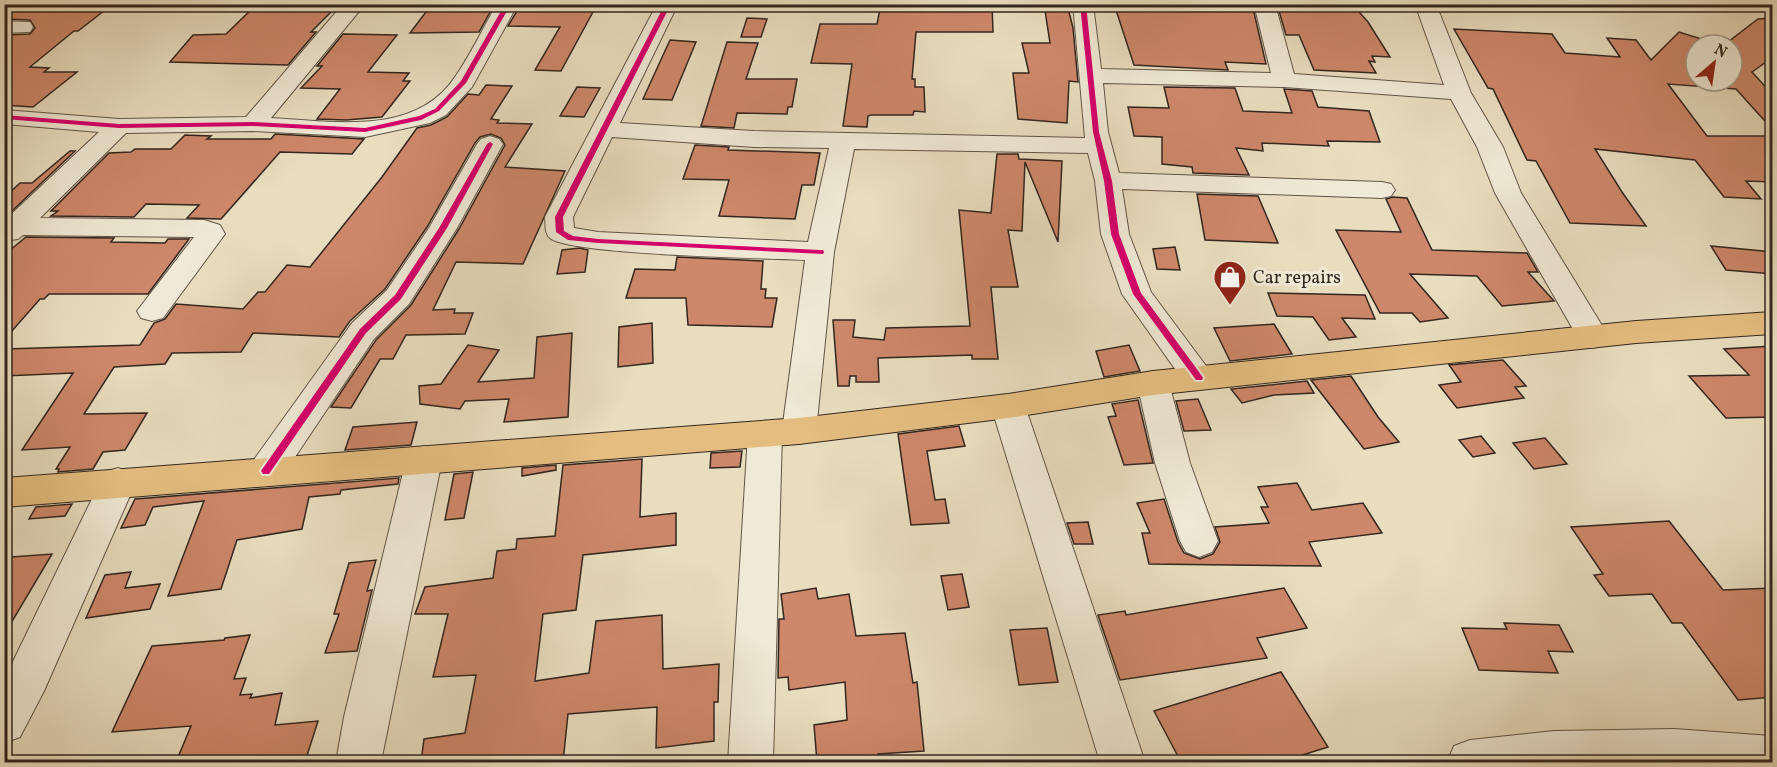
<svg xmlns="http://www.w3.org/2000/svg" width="1777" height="767" viewBox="0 0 1777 767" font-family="Vollkorn,serif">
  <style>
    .building { fill: #cd876a; stroke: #32261e; stroke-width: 1.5 }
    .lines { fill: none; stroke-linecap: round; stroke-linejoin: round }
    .minor-casing { stroke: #605446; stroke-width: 2 }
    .major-casing { stroke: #32261e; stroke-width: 2 }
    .minor { fill: #f0e9d5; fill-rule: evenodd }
    .major { fill: #e4be80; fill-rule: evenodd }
    .cycleway-casing { stroke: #f0e9d5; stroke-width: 4 }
    .cycleway { fill: #d6006c; fill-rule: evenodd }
    .labels { text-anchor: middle; stroke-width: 6; stroke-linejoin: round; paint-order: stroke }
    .poi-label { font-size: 18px; fill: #32261e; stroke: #f0e9d5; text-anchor: start }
  </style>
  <rect width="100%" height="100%" fill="#e8ddbf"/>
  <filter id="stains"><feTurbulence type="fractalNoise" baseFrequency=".00333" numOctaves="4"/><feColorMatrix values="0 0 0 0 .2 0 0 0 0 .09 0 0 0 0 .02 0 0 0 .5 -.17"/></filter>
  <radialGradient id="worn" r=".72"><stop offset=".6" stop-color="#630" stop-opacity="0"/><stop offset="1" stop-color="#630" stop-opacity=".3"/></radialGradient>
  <!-- building -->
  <g class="building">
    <polygon points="13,4 109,7 78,31 74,31 30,67 49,68 44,72 77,72 33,107 4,105 4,35 30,34 35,28 30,20 4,19 4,10"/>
    <polygon points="260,4 339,4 311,32 316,32 288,65 170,62 193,35 226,34 255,6"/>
    <polygon points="432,4 480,4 494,5 479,32 410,33"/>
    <polygon points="881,4 992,4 993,32 916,32 912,79 915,79 915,87 924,87 925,112 914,111 913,115 871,115 868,116 867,127 843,126 852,64 811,63 820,24 877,24"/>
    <polygon points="1044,4 1067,4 1073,28 1078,82 1069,81 1067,123 1018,119 1013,73 1029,73 1022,43 1050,43"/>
    <polygon points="1149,4 1252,4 1266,64 1225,62 1228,70 1134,65 1116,10 1132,10 1131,6"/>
    <polygon points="1277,4 1352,4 1368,22 1390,57 1372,56 1375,62 1369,61 1376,73 1314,70 1299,35 1286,35"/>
    <polygon points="570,5 569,6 593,6 592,10 594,10 561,71 535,70 560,27 508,26 520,6"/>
    <polygon points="747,18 767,19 761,37 741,37"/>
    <polygon points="1773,18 1773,57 1752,72 1773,95 1773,130 1736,89 1668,84 1707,136 1773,136 1773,182 1746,181 1761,199 1724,197 1695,160 1595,149 1622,192 1646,226 1570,223 1536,161 1527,160 1493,89 1488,88 1454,29 1552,34 1565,53 1620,57 1607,38 1636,40 1651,60 1679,32 1721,45 1696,45 1696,81 1732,81 1732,45 1724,45 1758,19"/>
    <polygon points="343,34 397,35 368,72 409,73 403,81 410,81 382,117 346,120 317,119 340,89 301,88 322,66 317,66"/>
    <polygon points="670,40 696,42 672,100 643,99"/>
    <polygon points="727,42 758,43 746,79 797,79 792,107 788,107 787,114 737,113 734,128 701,126"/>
    <polygon points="486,85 512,86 491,119 499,120 497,123 532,124 505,167 565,171 523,264 456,262 433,310 455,309 454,313 473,313 465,334 406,335 393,359 380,359 351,408 331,407 376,340 411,305 459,229 505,145 501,138 491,134 480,137 475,143 427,227 385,289 350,321 339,337 253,333 241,352 172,353 165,364 114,367 84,414 147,413 125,450 103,452 93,469 58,472 59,469 56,469 70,447 22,450 73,373 4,376 4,349 140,345 154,323 165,319 176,304 243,309 258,292 265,292 287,265 310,267 382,177 417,128 431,125 447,117 468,94 479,95"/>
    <polygon points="577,87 600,88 584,117 560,116"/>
    <polygon points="1164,87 1235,88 1243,111 1292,113 1284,89 1312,91 1318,107 1369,111 1380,142 1327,141 1329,146 1262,143 1263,151 1236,148 1249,175 1193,173 1192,167 1162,164 1162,137 1134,136 1128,107 1169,108"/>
    <polygon points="275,134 364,139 352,154 280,152 221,219 187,218 199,205 146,204 134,217 51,216 58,211 51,211 109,153 131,152 135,149 171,149 185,135 211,136 207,139 271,139"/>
    <polygon points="695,145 729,147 728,150 820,153 814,185 802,185 795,219 719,216 729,180 683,179"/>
    <polygon points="70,151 75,151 12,211 4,211 4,198 20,183 32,183"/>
    <polygon points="997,154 1018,154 1019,159 1062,161 1058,242 1025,162 1022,231 1008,230 1018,287 991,287 998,359 972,359 972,355 878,358 879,382 856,382 856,376 850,376 849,386 838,386 833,320 855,320 853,337 884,340 886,328 970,326 959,210 991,213"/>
    <polygon points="1197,194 1258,196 1278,243 1205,240"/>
    <polygon points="1393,197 1407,198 1432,250 1527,253 1538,272 1528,272 1554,301 1502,306 1477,276 1410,274 1448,318 1420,322 1412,313 1380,313 1336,230 1401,232 1386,199"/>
    <polygon points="26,237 114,238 111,242 165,243 168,239 189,239 148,294 49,294 44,299 40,299 4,340 4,255"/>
    <polygon points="1711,246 1773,252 1773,274 1726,270"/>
    <polygon points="1175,247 1180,270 1157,269 1153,249"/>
    <polygon points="580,248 588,250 585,272 557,274 562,250"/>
    <polygon points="677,257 763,261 761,289 766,289 765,298 777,298 772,327 688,325 686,298 626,298 635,269 675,270"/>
    <polygon points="1268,293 1365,295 1375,319 1342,318 1356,337 1329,340 1313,317 1277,316"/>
    <polygon points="652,323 653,363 618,367 619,327"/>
    <polygon points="1274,324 1292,354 1230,361 1214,328"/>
    <polygon points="572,333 568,417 504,422 509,399 465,401 460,409 420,404 419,386 441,384 468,345 499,350 478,382 534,378 537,337"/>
    <polygon points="1129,345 1140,371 1104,377 1096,351"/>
    <polygon points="1773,346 1773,417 1726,418 1689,376 1749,375 1724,349"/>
    <polygon points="1503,360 1526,386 1515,387 1524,398 1457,408 1439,385 1461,382 1449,365"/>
    <polygon points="1351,376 1378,417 1399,442 1364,449 1311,380"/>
    <polygon points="1307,381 1314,393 1274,395 1242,403 1231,389"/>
    <polygon points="1198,399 1211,430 1184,431 1176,401"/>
    <polygon points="1138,400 1153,463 1124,465 1108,417 1116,416 1112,404"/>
    <polygon points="417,422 411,445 345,450 353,427"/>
    <polygon points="959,426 965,446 927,451 935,500 945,499 949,523 911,525 898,434"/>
    <polygon points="1481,436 1495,453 1473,457 1459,440"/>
    <polygon points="1545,438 1567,464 1534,469 1513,443"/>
    <polygon points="742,451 740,467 710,468 711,453"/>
    <polygon points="642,459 640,517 676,513 676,545 583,555 576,610 543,614 535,681 589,673 596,621 662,615 663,669 719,664 718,702 714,702 714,741 656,748 657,707 568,714 563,762 421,762 424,739 465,733 476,675 433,677 448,614 415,614 425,587 493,578 497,551 516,549 517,539 555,536 563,465"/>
    <polygon points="556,465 556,470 522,476 522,468"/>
    <polygon points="473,472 464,518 445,520 454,474"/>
    <polygon points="399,478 398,484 341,490 340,494 309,497 302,529 237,540 221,589 168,596 204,501 153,507 145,525 121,528 135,499"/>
    <polygon points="1297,483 1312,510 1363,503 1382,533 1309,542 1321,566 1149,564 1142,533 1150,533 1137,503 1164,499 1178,542 1184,553 1200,559 1213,554 1220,542 1215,527 1269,523 1261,507 1268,507 1258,487"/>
    <polygon points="72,504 65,516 29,519 36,507"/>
    <polygon points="1669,521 1723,590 1773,588 1773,697 1738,700 1682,623 1672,623 1652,594 1609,596 1594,575 1603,574 1571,527"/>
    <polygon points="1088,522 1093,544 1074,544 1067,523"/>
    <polygon points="52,554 4,635 4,568 11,557"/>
    <polygon points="376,560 367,591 372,590 357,651 325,653 339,614 334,614 349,563"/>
    <polygon points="131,572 125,588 160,584 150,609 86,618 105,575"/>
    <polygon points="962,574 969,607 948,610 941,576"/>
    <polygon points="816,588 818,599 849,594 856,636 905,633 913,683 917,682 924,751 878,754 878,758 847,762 817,762 814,725 847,720 845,682 789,690 788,677 778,678 779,619 784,619 781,594"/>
    <polygon points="1284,588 1307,628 1257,638 1267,658 1120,680 1098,615 1125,611 1126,615"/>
    <polygon points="1504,623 1559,625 1573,652 1548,651 1558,673 1479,670 1462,628 1507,629"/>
    <polygon points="1047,628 1058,682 1019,685 1010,630"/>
    <polygon points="250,635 234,679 246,678 240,695 252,694 250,698 282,693 275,725 318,721 305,762 176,762 191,726 112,732 152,646 224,640 225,638"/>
    <polygon points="1281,672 1328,747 1280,762 1181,762 1154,711"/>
  </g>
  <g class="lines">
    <!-- minor casing -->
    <g class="minor-casing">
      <g id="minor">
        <path d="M343 4H365L271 118C333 121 415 137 455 77 471 54 483 28 497 4H518L472 87 446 115 430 123 365 137 253 131 126 133 40 218 204 220 220 225 225 234 163 318 152 321 141 318 137 311 194 237 23 235 18 239 4 241V221L99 132 4 124V110L119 119 246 117Z"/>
        <path d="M657 4H678L620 123 754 131 1085 138 1073 4H1093L1101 69 1271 73 1254 4H1275L1294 74 1444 85 1415 4H1436L1471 93 1503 147 1521 193 1609 337 1604 345 1593 348 1582 345 1495 193 1477 147 1451 99 1284 87 1103 83 1108 132 1119 173 1382 182 1391 184 1395 190 1391 196 1382 198 1122 189 1129 234 1151 292 1215 378 1211 386 1199 390 1187 386 1122 294 1101 234 1095 181 1088 153 854 149 834 252 816 431 811 440 799 444 787 440 782 431 805 260C766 258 570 255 550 238 544 233 546 224 545 217ZM612 137 754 147 829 148 808 242 598 232 574 228 573 217Z"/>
        <polygon points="4,21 30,22 33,27 30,32 4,33"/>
        <polygon points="490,136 499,139 503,144 457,228 409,304 374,339 279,481 266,485 253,481 248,471 253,461 352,323 387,290 429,228 477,144 481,139"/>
        <polygon points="1153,371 1165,375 1169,383 1190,463 1218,541 1212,552 1199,557 1186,552 1180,541 1155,463 1137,383 1141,375"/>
        <polygon points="1008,394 1020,397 1025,406 1145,762 1100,762 991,406 996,397"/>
        <polygon points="765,421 777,425 782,434 773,762 728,762 748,434 753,425"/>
        <polygon points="424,446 437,450 442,460 381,762 336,762 344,717 406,460 411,450"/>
        <polygon points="118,468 131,472 136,482 44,691 20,737 4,743 4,680 105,472"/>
        <polygon points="1674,729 1772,736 1772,762 1447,762 1454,746 1470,740 1554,731"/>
      </g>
    </g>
    <!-- major casing -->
    <g class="major-casing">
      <polygon id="major" points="1772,312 1772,334 1636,343 1153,395 1008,418 799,444 4,507 4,478 799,418 1008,394 1153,371 1636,321"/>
    </g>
    <!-- minor -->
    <use href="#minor" class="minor"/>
    <!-- major -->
    <use href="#major" class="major"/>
    <!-- cycleway casing -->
    <g class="cycleway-casing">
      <g id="cycleway">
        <polygon points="505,4 511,4 466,83 439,111 421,120 365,132 253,126 119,128 4,119 4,115 119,124 253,122 365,128 419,116 435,109 461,81"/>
        <polygon points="665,4 671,4 563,217 564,231 573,236 598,239 820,250 823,250 824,252 823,254 598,243 568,240 556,232 555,217"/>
        <polygon points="1080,4 1086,4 1099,132 1112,181 1119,234 1141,293 1202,376 1203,378 1202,380 1196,380 1133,294 1111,234 1104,181 1093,132"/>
        <polygon points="490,142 493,144 447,228 401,299 366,333 269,474 263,474 261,471 263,468 360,329 395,295 439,228 487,144"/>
      </g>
    </g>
    <!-- cycleway -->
    <use href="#cycleway" class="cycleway"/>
  </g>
  <!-- icons -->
  <defs>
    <g id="shop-pin" transform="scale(1.725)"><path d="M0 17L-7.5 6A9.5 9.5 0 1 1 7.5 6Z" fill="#8f2418" stroke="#f0e9d5"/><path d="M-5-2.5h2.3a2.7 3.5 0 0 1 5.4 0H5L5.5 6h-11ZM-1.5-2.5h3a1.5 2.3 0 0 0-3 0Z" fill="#fff"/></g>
  </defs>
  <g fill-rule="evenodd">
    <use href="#shop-pin" x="1230" y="277"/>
  </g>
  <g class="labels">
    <!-- poi labels -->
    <g class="poi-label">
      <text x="1253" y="283">Car repairs</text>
    </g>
  </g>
  <!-- margin -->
  <rect width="1777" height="767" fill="none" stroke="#e8ddbf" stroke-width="24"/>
  <rect x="6" y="6" width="1765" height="755" fill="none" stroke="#32261e" stroke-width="3"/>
  <rect x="12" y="12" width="1753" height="743" fill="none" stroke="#32261e" stroke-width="1.5"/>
  <!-- north arrow -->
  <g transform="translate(1714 63) rotate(29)"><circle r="28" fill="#f0e9d5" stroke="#a49b8c" stroke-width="1.5"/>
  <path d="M0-4.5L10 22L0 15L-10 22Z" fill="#8f2418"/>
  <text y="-9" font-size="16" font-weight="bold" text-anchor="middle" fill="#32261e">N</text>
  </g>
  <rect width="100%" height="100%" filter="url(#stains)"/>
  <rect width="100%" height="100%" fill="url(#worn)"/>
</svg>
